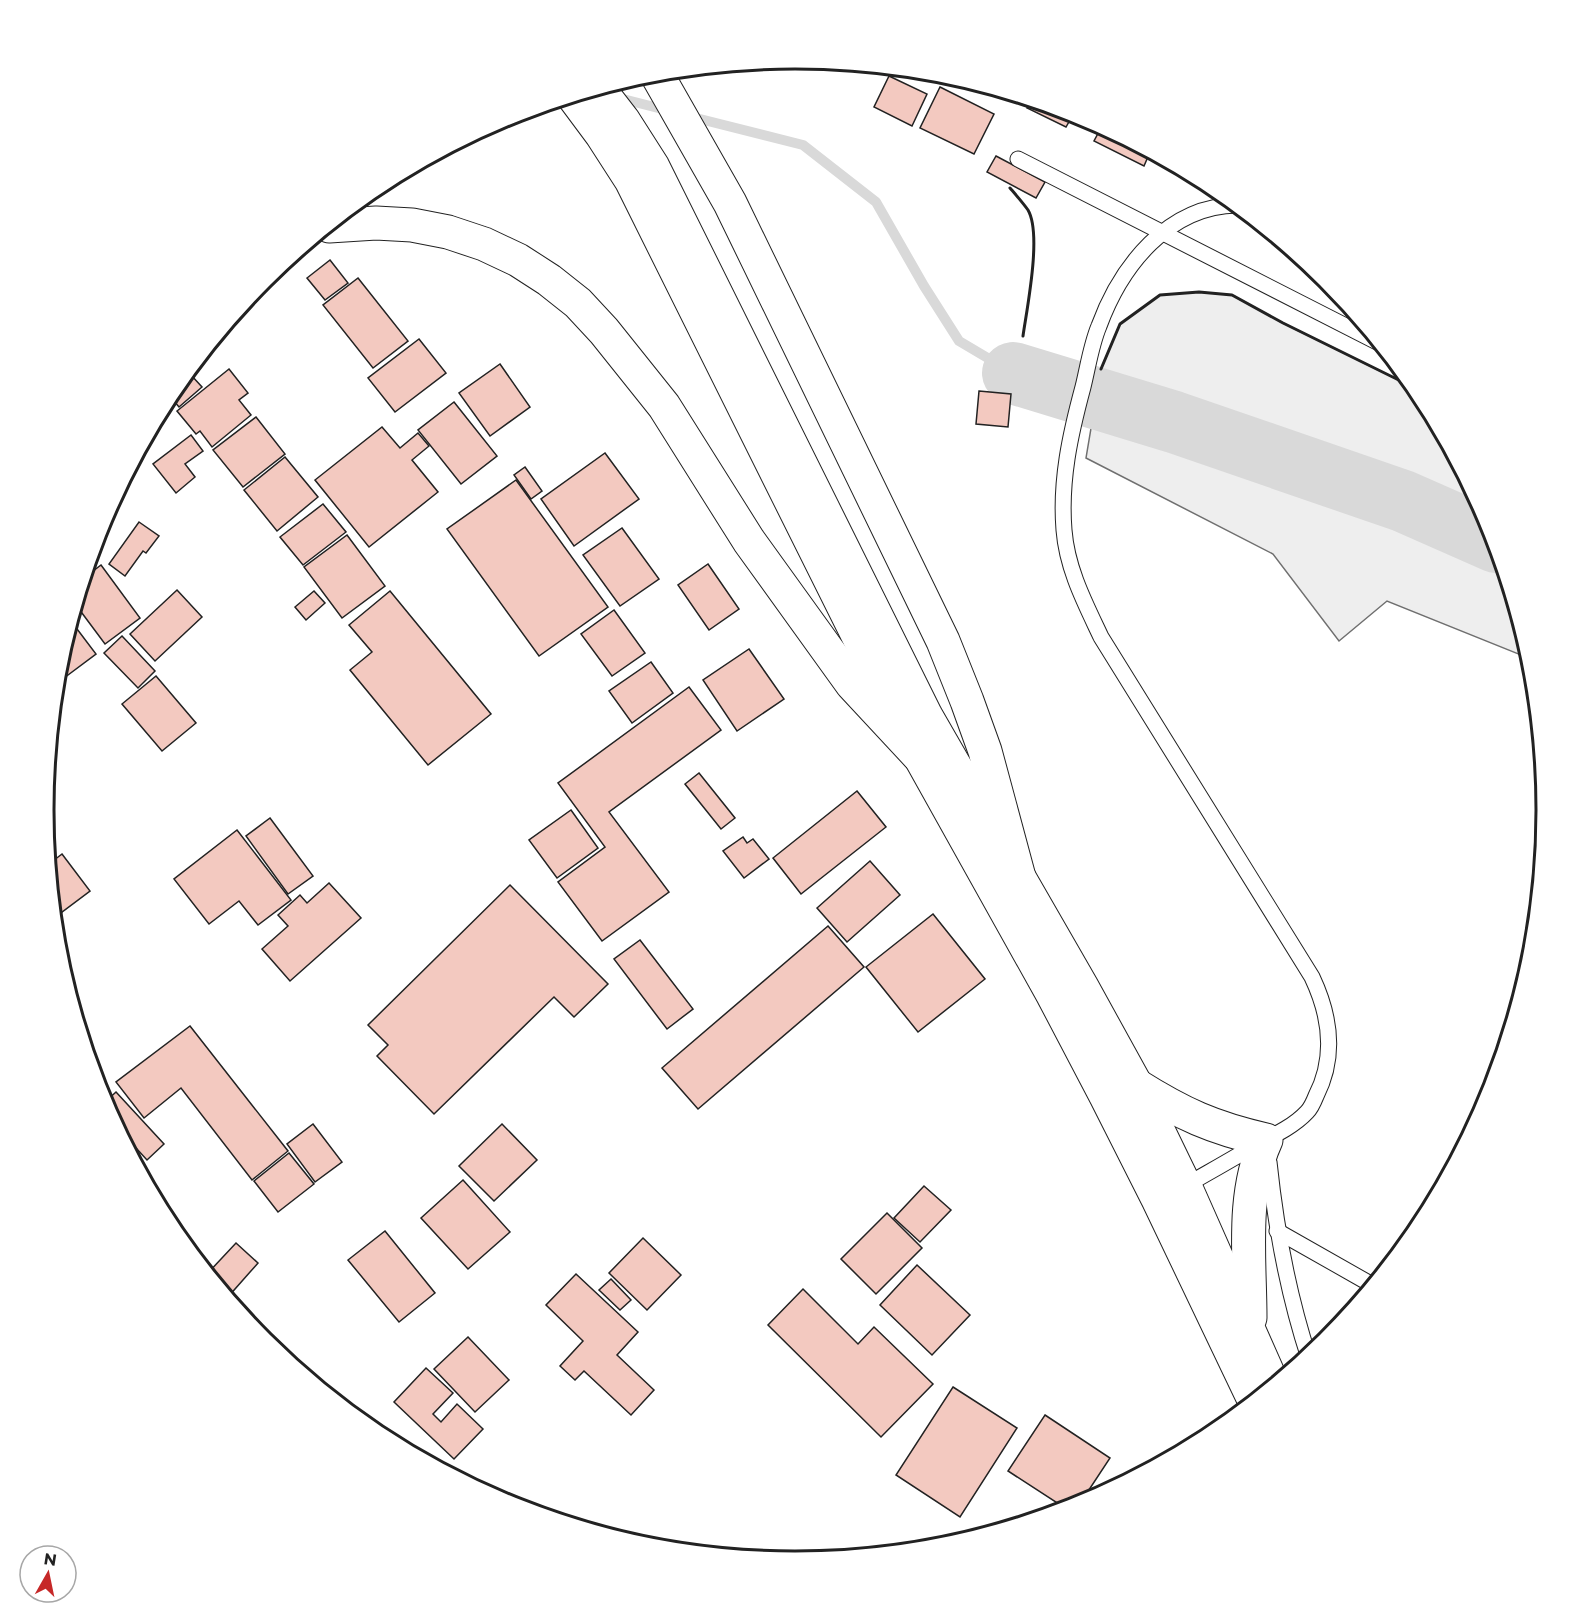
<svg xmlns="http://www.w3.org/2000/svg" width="1591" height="1622" viewBox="0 0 1591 1622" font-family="Montserrat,sans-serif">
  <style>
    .green { fill: #eee; stroke: #6f6f6f; stroke-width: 1.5 }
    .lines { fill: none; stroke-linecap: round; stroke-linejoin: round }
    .stream { stroke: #d9d9d9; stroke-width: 10 }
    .river { stroke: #d9d9d9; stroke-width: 62 }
    .building { fill: #f3c9c0; stroke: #222; stroke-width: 1.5 }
    .service-casing { stroke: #222; stroke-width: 17 }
    .primary-casing { stroke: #222; stroke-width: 35 }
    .trunk-casing { stroke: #222; stroke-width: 35 }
    .service { stroke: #fff; stroke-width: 15 }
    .primary { stroke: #fff; stroke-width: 33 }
    .trunk { stroke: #fff; stroke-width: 33 }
    .wall { stroke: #222; stroke-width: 3 }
    .rim { fill: none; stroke: #222; stroke-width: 3 }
  </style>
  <rect width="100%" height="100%" fill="#fff"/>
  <!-- green -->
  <polygon class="green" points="1199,292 1232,295 1283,323 1417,389 1490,524 1531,659 1387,601 1339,641 1273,554 1086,458 1101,369 1120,324 1160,295"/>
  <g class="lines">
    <!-- stream -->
    <g class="stream">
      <polyline points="615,97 670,111"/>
      <polyline points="688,116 803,145 876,202 924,286 959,341 1013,373"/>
    </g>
    <!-- river -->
    <polyline class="river" points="1013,373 1174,422 1403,501 1496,542"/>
  </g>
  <!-- building -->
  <g class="building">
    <polygon points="889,76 927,94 912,126 874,107"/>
    <polygon points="940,87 994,114 974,154 920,128"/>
    <polygon points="1031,100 1074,113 1066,127 1027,108"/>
    <polygon points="1102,126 1150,152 1144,166 1094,141"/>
    <polygon points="996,156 1045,182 1036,198 987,172"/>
    <polygon points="330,260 348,283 325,300 307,278"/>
    <polygon points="358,278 408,341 373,368 323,305"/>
    <polygon points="419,339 446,373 395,412 368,378"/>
    <polygon points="500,364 530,407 490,436 459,393"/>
    <polygon points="229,369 248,393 239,400 251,415 212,447 200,431 196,434 177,411"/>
    <polygon points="191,375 202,387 179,407 169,395"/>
    <polygon points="979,391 1011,394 1008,427 976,424"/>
    <polygon points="454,402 497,456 461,484 418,430"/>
    <polygon points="256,417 285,454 243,487 213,450"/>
    <polygon points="382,427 400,448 418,433 429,446 412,460 438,492 369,547 315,480"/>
    <polygon points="191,435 203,451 185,464 195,477 176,493 153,464"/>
    <polygon points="605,453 639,499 574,546 541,499"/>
    <polygon points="285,457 318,497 277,531 244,490"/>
    <polygon points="525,467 542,491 531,499 514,475"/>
    <polygon points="516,480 608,607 539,656 447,529"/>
    <polygon points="323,504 346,532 303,565 280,537"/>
    <polygon points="107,511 114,517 96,540 101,523"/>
    <polygon points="139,522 159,536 146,553 143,551 125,576 109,564"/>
    <polygon points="622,528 659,579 620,606 583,555"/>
    <polygon points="347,535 385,586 342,618 304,567"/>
    <polygon points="708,564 739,609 709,630 678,585"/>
    <polygon points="101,565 140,618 105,644 76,605 84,578"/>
    <polygon points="177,590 202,617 155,661 130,634"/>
    <polygon points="314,591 325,603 306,620 295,607"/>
    <polygon points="390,591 491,714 428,765 350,670 372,652 349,625"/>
    <polygon points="614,610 645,653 612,676 581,634"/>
    <polygon points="71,621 96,654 56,684 58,664"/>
    <polygon points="122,636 155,671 138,688 104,653"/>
    <polygon points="749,649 784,699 737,731 703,680"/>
    <polygon points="651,662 673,693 632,723 609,691"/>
    <polygon points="156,676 196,723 162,751 122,704"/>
    <polygon points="689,687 721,730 609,812 669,892 602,941 558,882 605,847 558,783"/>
    <polygon points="699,773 735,818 721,829 685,784"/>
    <polygon points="857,791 886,827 801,894 773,858"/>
    <polygon points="571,810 598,848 557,878 529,840"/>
    <polygon points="270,818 313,876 288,894 246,836"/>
    <polygon points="237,830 291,900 258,925 239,901 209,924 174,879"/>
    <polygon points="743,837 747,843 753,839 769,859 744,878 723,851"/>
    <polygon points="62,854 90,891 54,918 49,864"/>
    <polygon points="870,861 900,895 847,942 817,908"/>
    <polygon points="329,883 361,918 290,981 262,949 288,926 278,915 300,895 307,903"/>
    <polygon points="510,885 608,984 574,1017 554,997 434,1114 377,1056 388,1045 368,1025"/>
    <polygon points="933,914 985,979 918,1032 866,967"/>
    <polygon points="828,926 864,967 698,1109 662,1068"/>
    <polygon points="640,940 693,1009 667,1029 614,959"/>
    <polygon points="190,1026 288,1151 252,1180 181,1088 144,1118 116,1082"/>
    <polygon points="116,1092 164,1144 147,1160 115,1125 103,1104"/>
    <polygon points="313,1124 342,1162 315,1182 287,1144"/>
    <polygon points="502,1124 537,1160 494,1201 459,1166"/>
    <polygon points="289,1153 314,1184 278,1212 254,1181"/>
    <polygon points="463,1180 510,1232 468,1269 421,1218"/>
    <polygon points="924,1186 951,1210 920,1242 894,1218"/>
    <polygon points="887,1213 922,1248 876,1294 841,1259"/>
    <polygon points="385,1231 435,1293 399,1322 348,1260"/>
    <polygon points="643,1238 681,1275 647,1310 609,1273"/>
    <polygon points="236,1243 258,1263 227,1298 207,1274"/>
    <polygon points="917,1265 970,1315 932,1355 880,1305"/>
    <polygon points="576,1274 638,1332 617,1355 654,1390 631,1415 584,1371 575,1380 560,1366 583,1341 546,1305"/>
    <polygon points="611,1279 631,1300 620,1310 599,1290"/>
    <polygon points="803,1289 858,1344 874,1327 933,1384 881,1437 768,1325"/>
    <polygon points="468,1337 509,1380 475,1412 434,1369"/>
    <polygon points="426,1368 453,1393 433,1414 441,1422 457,1404 483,1429 454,1459 394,1402"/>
    <polygon points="953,1387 1017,1428 960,1517 896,1475"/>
    <polygon points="1045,1415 1110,1458 1077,1508 1068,1510 1008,1471"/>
  </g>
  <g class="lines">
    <!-- service casing -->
    <g class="service-casing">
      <g id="service">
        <polyline points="1018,159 1381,344"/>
        <path d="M1269 1162C1276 1229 1288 1294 1309 1358"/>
        <path d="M1185 1186C1211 1171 1236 1157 1261 1142 1277 1134 1295 1125 1307 1112 1311 1108 1314 1101 1316 1096 1336 1057 1330 1015 1312 977L1101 637C1085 603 1067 569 1064 530 1060 481 1070 435 1083 387 1088 367 1091 345 1099 326 1121 266 1168 206 1237 205"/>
        <polyline points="1277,1231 1374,1286"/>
      </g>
    </g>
    <!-- primary casing -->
    <g class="primary-casing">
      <g id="primary">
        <polyline points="599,89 623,120 653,167 926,716 1082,987 1136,1085 1185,1186 1274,1387"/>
        <polyline points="573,96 602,135 631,180 904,728 1053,995 1106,1096 1158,1199 1255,1402"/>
        <path d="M1136 1085C1182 1114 1213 1128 1266 1140 1241 1195 1250 1259 1250 1318"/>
      </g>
    </g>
    <!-- trunk casing -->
    <g class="trunk-casing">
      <g id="trunk">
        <polyline points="656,73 730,203 943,641 967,701 985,751 1020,881"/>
        <polyline points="329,226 376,223 412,225 448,232 484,244 518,260 549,280 578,303 604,331 664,406 749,541 852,684 918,755"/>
      </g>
    </g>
    <!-- service -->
    <use href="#service" class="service"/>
    <!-- primary -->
    <use href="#primary" class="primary"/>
    <!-- trunk -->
    <use href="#trunk" class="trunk"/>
    <!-- wall -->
    <g class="wall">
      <path d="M1010 188C1016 195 1023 203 1028 210 1042 234 1027 308 1023 336"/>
      <polyline points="1101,369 1120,324 1160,295 1199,292 1232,295 1283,323 1417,389"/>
    </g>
  </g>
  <!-- crop -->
  <path d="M0 0H1591V1622H0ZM54 810a741 741 0 1 1 1482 0a741 741 0 1 1-1482 0Z" fill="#fff" fill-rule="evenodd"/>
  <path class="rim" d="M54 810a741 741 0 1 1 1482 0a741 741 0 1 1-1482 0Z"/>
  <!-- north arrow -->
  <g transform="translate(48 1574) rotate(9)"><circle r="28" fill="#ffffff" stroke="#a7a7a7" stroke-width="1.5"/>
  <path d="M0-4.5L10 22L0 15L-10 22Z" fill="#c62828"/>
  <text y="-9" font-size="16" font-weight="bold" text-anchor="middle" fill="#222222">N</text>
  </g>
</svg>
